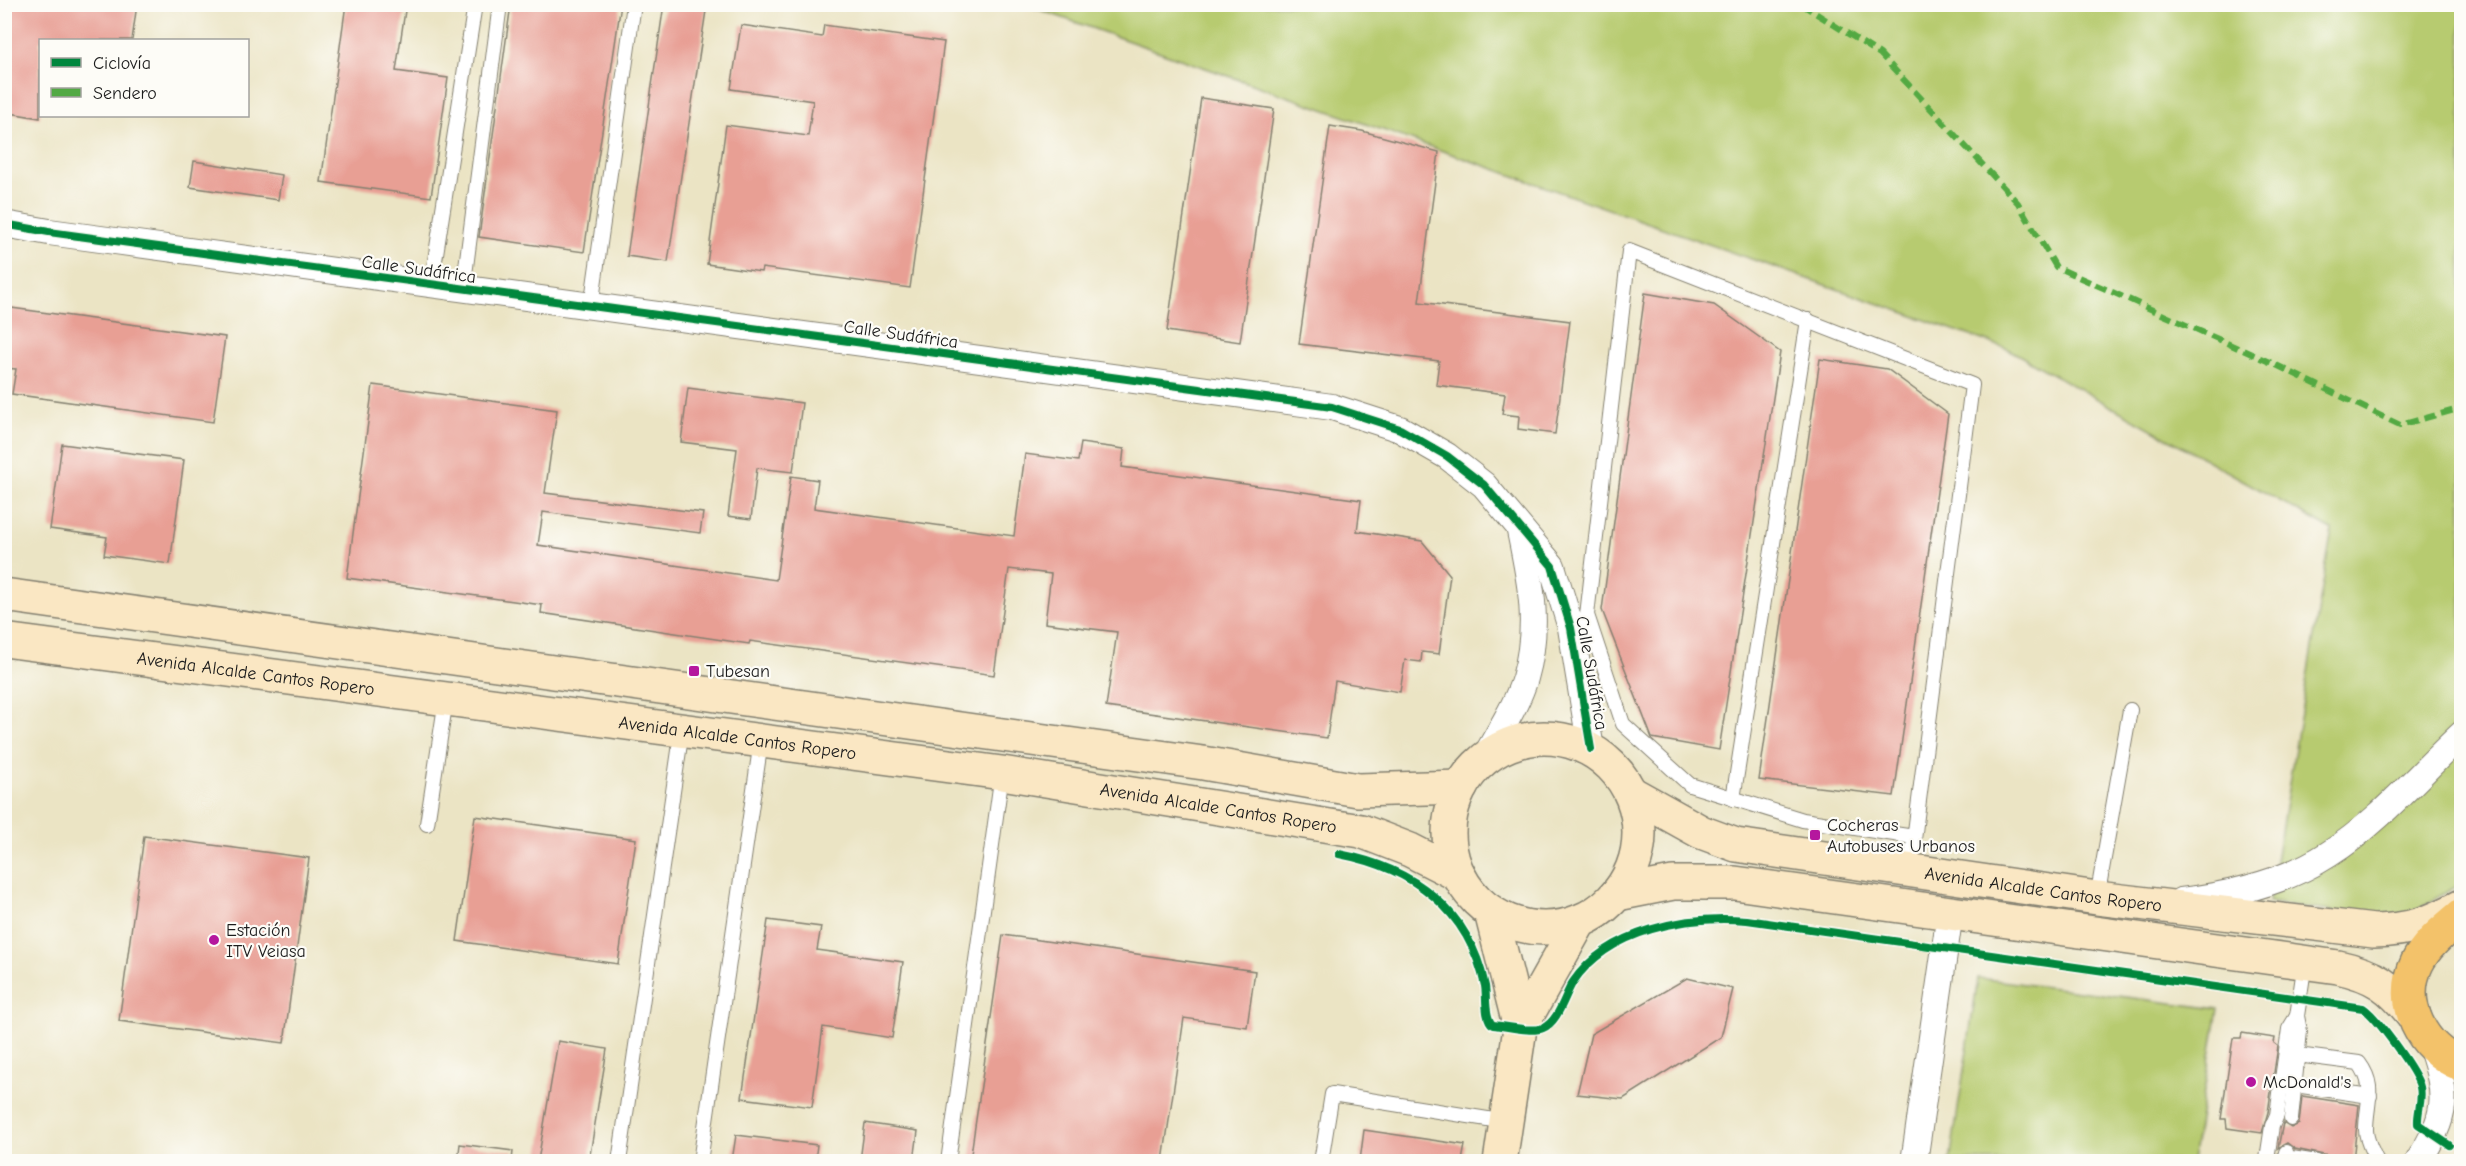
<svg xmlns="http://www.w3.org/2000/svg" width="2466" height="1166" viewBox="0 0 2466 1166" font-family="'Comic Neue',sans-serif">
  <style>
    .green { fill: #b7cb6f; stroke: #6a7446; stroke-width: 1.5 }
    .building { fill: #e89f94 }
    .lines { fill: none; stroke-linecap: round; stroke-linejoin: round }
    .lane-casing { stroke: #848070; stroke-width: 16 }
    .street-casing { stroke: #848070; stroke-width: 28 }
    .secondary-casing { stroke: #848070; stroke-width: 36 }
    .primary-casing { stroke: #848070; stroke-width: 36 }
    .lane { stroke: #fff; stroke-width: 14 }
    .street { stroke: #fff; stroke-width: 26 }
    .secondary { stroke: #fae7c3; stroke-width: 33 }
    .primary { stroke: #f3c26a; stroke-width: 33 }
    .quiet { stroke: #52a943; stroke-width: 6; stroke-dasharray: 12 6; stroke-linecap: butt }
    .cycleway-casing { stroke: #fdfcf7; stroke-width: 11 }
    .cycleway { stroke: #00873e; stroke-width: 8 }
    .poi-dot { fill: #b5179e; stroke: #fdfcf7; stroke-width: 2 }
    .labels { text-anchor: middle; stroke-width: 4.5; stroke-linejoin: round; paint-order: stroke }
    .street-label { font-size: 18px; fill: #1c1c1c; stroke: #fdfcf7 }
    .poi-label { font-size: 18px; fill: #1c1c1c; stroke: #fdfcf7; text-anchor: start }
  </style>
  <rect width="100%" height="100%" fill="#fdfcf7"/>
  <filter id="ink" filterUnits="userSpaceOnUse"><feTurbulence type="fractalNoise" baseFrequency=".0167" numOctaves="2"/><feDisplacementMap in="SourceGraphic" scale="12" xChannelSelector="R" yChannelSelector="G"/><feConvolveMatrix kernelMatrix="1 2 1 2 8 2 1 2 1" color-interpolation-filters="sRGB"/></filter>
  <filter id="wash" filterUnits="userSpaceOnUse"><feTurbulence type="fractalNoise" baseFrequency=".008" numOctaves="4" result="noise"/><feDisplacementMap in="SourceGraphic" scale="24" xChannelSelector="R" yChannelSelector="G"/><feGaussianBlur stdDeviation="1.35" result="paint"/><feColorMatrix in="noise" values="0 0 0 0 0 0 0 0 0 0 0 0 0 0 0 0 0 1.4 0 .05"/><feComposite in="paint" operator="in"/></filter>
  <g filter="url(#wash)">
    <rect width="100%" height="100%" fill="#ebe4c4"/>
    <!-- green -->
    <g class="green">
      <polygon points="1026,5 2461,5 2461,884 2424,905 2407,923 2269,902 2332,530 2008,349"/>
      <polygon points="1978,978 2218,1009 2192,1161 1950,1161"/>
    </g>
    <g id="blocks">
      <!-- building -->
      <g class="building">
        <polygon points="7,4 137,4 132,40 40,40 40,118 4,112"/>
        <polygon points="346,4 406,4 396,71 448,78 431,197 321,182"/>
        <polygon points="511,4 621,4 584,252 479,237"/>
        <polygon points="664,4 707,4 668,262 627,256"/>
        <polygon points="741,25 822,37 824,25 944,42 910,288 762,268 761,272 707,264 726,125 808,136 813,101 731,89"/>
        <polygon points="1201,98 1274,109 1240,342 1167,331"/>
        <polygon points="1330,126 1362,131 1439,152 1419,302 1570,321 1555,434 1518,429 1519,416 1502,414 1505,394 1436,385 1439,361 1299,344"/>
        <polygon points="194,161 282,175 278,200 190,187"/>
        <polygon points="1645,293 1714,305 1780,352 1719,750 1652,738 1602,610"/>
        <polygon points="4,307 225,337 213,422 12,394 16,369 4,368"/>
        <polygon points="1820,359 1887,369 1948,414 1894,796 1759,780"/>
        <polygon points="373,385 557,410 545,493 703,513 700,533 543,512 538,545 776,580 791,476 818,480 814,508 1014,536 1025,454 1078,461 1081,443 1124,449 1122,467 1361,500 1357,531 1422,541 1450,575 1439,654 1422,652 1421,662 1405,660 1400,692 1335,681 1327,738 1106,707 1117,632 1045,623 1051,574 1009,569 994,675 750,641 749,644 541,613 542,605 347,578"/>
        <polygon points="688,388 802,403 793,472 757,468 751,519 728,516 737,449 681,442"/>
        <polygon points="62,444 184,460 170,564 104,555 107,537 50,529"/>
        <polygon points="475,816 636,839 618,964 457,941"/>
        <polygon points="144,836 309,858 284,1043 119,1021"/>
        <polygon points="768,920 821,927 817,950 903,962 892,1038 823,1027 812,1107 742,1098"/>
        <polygon points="1003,935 1255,971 1247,1027 1184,1018 1163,1161 970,1161"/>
        <polygon points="1687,978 1733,989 1721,1037 1623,1099 1577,1094 1591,1034"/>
        <polygon points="2242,1033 2275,1038 2274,1043 2278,1046 2268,1112 2262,1133 2227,1128 2226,1119 2221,1119 2233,1038 2241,1038"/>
        <polygon points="558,1041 607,1049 589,1161 538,1161"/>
        <polygon points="2302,1096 2359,1105 2353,1161 2295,1149 2287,1143 2278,1148 2283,1123 2291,1128 2299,1124"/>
        <polygon points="865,1123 918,1131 914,1161 860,1161"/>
        <polygon points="1364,1130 1465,1145 1462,1161 1360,1161"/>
        <polygon points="736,1135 817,1145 815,1161 732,1161"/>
        <polygon points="460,1144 513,1151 512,1161 458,1161"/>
      </g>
    </g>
  </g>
  <g filter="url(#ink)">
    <use href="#blocks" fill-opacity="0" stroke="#848070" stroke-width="1.5"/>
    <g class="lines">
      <!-- lane casing -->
      <g class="lane-casing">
        <g id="lane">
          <polyline points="431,286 475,4"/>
          <polyline points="463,290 500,4"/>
          <polyline points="591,307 634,4"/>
          <polyline points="1733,799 1808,320"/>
          <polyline points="427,824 446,699"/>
          <polyline points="1910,871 1972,385 1629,251 1587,615 1623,724 1690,785 1803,820 1914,837"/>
          <polyline points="2097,898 2130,710"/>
          <path d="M2297 1055 2359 1063C2377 1087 2366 1103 2366 1130 2366 1141 2373 1152 2377 1162"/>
          <polyline points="2295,1085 2370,1096"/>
          <polyline points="2291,1119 2300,1031 2297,1016"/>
          <polyline points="2286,1152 2285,1157 2317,1162"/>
          <polyline points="619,1162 682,730"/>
          <polyline points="700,1162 761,741"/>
          <polyline points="948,1162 1002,773"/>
          <polyline points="1321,1162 1332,1094 1506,1122"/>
          <polyline points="2269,1162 2267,1159 2272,1126 2277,1115 2289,1029 2297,1016 2305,962"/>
        </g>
      </g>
      <!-- street casing -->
      <g class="street-casing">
        <g id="street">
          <polyline points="4,224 49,232 1332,407 1400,429 1447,456 1484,485 1552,566 1571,628 1591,749"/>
          <path d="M1485 758C1498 733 1517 705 1525 678 1540 626 1531 583 1520 531"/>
          <path d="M2181 901C2231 895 2286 882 2329 854 2377 824 2420 773 2462 734"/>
          <polyline points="1914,1162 1950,913"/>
          <path d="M2418 1162C2447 1115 2449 1098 2431 1046"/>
        </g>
      </g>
      <!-- secondary casing -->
      <g class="secondary-casing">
        <g id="secondary">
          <polyline points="4,595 1203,763 1358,790 1461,787"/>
          <path id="s1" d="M4 640 1002 773 1361 831 1410 850 1459 875"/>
          <circle cx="1544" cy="833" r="95"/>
          <path id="s2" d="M1631 793 1701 832 1736 845 2097 898 2374 931C2411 930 2430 923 2462 906"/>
          <path d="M1617 894 1673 883H1735L2338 967C2375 975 2390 986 2414 1016"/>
          <polyline points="1491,912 1520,1028"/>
          <polyline points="1500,1162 1520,1028 1580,921"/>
        </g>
      </g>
      <!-- primary casing -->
      <g class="primary-casing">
        <path id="primary" d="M2462 915C2446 929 2427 943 2417 963 2398 1003 2421 1049 2462 1065"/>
      </g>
      <!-- lane -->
      <use href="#lane" class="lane"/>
      <!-- street -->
      <use href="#street" class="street"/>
      <!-- secondary -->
      <use href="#secondary" class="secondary"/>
      <!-- primary -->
      <use href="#primary" class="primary"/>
      <!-- quiet -->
      <polyline class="quiet" points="1801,4 1880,54 2018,203 2056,267 2274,364 2400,425 2462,408"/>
      <!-- cycleway casing -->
      <g class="cycleway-casing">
        <g id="cycleway">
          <polyline points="4,224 49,232 1332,407 1400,429 1447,456 1484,485 1552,566 1571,628 1591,749"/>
          <path d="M1339 854C1413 868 1469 909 1485 986 1487 997 1484 1019 1493 1025 1507 1026 1531 1033 1543 1028 1559 1021 1564 996 1573 982 1609 929 1688 915 1747 920L2363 1008C2376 1016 2417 1072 2420 1087 2423 1100 2417 1112 2418 1124L2449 1145"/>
        </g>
      </g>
      <!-- cycleway -->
      <use href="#cycleway" class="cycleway"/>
    </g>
  </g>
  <!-- markers -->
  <g class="poi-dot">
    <rect x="688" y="665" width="12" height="12" rx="3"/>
    <rect x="1809" y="829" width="12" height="12" rx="3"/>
    <circle cx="214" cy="940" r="6"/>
    <circle cx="2251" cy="1082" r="6"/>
  </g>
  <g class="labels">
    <!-- street labels -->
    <g class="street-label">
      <text transform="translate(419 269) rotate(8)" y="6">Calle Sudáfrica</text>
      <text transform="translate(901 334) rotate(8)" y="6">Calle Sudáfrica</text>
      <text dy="6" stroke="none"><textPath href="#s1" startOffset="254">Avenida Alcalde Cantos Ropero</textPath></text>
      <text transform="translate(1592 673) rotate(80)" y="6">Calle Sudáfrica</text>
      <text dy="6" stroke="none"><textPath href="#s1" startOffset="740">Avenida Alcalde Cantos Ropero</textPath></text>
      <text dy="6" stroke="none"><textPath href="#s1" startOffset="1226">Avenida Alcalde Cantos Ropero</textPath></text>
      <text dy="6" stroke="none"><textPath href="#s2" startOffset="428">Avenida Alcalde Cantos Ropero</textPath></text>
    </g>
    <!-- poi labels -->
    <g class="poi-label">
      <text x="706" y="677">Tubesan</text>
      <text x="1827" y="831">Cocheras<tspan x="1827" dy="21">Autobuses Urbanos</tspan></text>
      <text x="226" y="936">Estación<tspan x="226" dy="21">ITV Veiasa</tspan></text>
      <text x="2263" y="1088">McDonald's</text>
    </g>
  </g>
  <!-- margin -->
  <rect width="2466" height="1166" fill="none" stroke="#fdfcf7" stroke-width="24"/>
  <!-- legend -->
  <rect x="39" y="39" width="210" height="78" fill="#fdfcf7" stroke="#a3a29f" stroke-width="1.5"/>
  <rect x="51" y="58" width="30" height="9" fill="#00873e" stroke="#a3a29f" stroke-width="1.5"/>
  <text x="93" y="69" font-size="18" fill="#1c1c1c">Ciclovía</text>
  <rect x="51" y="88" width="30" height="9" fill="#52a943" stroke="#a3a29f" stroke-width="1.5"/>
  <text x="93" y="99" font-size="18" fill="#1c1c1c">Sendero</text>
</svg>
